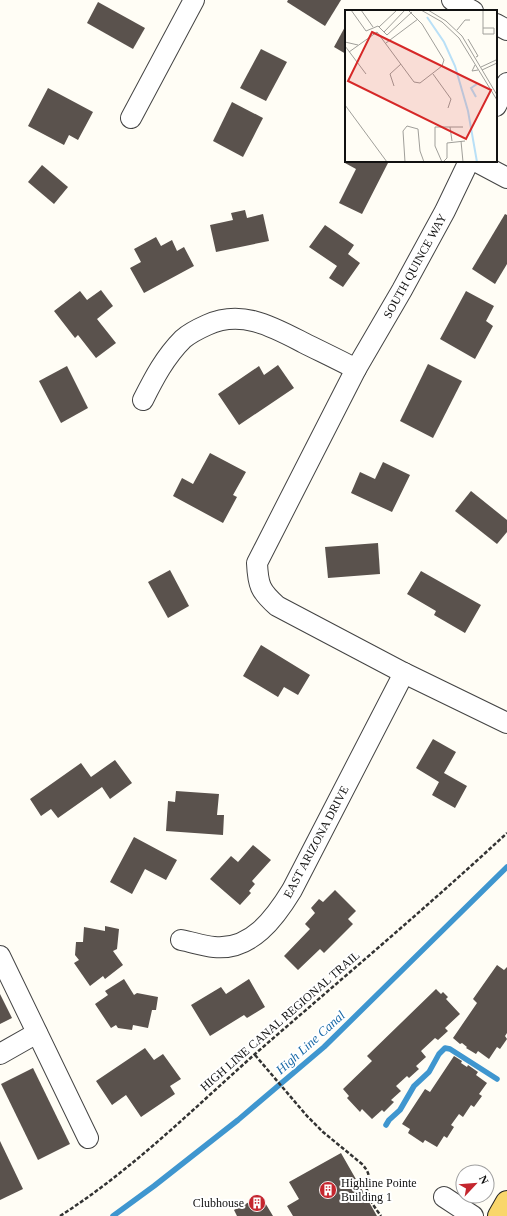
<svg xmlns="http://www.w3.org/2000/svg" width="507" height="1216" viewBox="0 0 507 1216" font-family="'Times New Roman',serif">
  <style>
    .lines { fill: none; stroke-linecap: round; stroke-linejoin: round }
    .stream { stroke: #3f96cf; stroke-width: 5.5 }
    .building { fill: #5a524d }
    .minor-casing { stroke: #444; stroke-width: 22 }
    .major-casing { stroke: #222; stroke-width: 24 }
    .path { stroke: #333; stroke-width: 2.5; stroke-dasharray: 4 2; stroke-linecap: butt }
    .minor { stroke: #fff; stroke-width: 20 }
    .major { stroke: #f9d66b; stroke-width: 22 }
    .labels { text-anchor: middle; stroke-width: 4; stroke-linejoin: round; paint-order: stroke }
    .street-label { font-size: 12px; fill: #111; stroke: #fff }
    .poi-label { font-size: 12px; fill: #111; stroke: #fff; text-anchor: start }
    .water-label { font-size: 13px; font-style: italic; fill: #1768a6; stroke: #fff }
    .inset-river { fill: none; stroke: #b9e0f7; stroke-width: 2 }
    .inset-road { fill: none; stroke: #a09f9a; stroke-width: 1 }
    .view { fill: #d62828; fill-opacity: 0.15; stroke: #d62828; stroke-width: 2 }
    .inset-edge { fill: none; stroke: #111; stroke-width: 2 }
  </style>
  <rect width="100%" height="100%" fill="#fffdf5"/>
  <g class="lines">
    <!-- stream -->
    <g class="stream">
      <polyline points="386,1125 389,1120 400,1110 414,1086 429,1072 439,1054 445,1048 450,1049 497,1079"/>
      <polyline points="113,1216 154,1186 238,1120 324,1047 507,867"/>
    </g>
  </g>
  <!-- building -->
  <g class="building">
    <polygon points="288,0 341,0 325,26 287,2"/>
    <polygon points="98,2 145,28 133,49 87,23"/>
    <polygon points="346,25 346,54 334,47"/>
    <polygon points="261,49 287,62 266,101 240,88"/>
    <polygon points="48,88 93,112 78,140 69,135 64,145 28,126"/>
    <polygon points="232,102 263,118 243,157 213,141"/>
    <polygon points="346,161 389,161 362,214 339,203 356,169 345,163"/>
    <polygon points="42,165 68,187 54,204 28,182"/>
    <polygon points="245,210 247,218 263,214 269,241 216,252 210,225 233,220 231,213"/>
    <polygon points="505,214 507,215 507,264 495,284 472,269"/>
    <polygon points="325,225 354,245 348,254 360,263 343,287 329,278 337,266 309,247"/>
    <polygon points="156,237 161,246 172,240 177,251 184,247 194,266 144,293 130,268 141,262 134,249"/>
    <polygon points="101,290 113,306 97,319 116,343 96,358 78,335 75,338 54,311 80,291 87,300"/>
    <polygon points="466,291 494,306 486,321 493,326 475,359 440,339"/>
    <polygon points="428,364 462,381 433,438 400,421"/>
    <polygon points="278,365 294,388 239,425 218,394 259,366 264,375"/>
    <polygon points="67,366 88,408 61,423 39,381"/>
    <polygon points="210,453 246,472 233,495 237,497 223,523 173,496 182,478 193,484"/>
    <polygon points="383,462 410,475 392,512 351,493 360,472 375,479"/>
    <polygon points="471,491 507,520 507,532 497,544 455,511"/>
    <polygon points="378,543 380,574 328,578 325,547"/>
    <polygon points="170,570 189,606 168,618 148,582"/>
    <polygon points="421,571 481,605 465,633 434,615 436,611 407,594"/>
    <polygon points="261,645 310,675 298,695 284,687 278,697 243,676"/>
    <polygon points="433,739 456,752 444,773 467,786 455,808 432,795 439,782 416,768"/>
    <polygon points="115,760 132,783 110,799 102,787 58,818 51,809 41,816 30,799 81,763 91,777"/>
    <polygon points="176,791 219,794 217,815 224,815 223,835 166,831 168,801 175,802"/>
    <polygon points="134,837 177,860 166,880 145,869 132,894 110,882"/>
    <polygon points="253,845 271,860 252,881 255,884 249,891 251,893 240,905 210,879 231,856 238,862"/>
    <polygon points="335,890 356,911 348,919 353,924 324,953 320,949 298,970 284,956 310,929 305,924 315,913 311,908 319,899 323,902"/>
    <polygon points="105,926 119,929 117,949 113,951 123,965 105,979 103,976 90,986 74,963 79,960 75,955 76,942 83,942 84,927 105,931"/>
    <polygon points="497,965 504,970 507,967 507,1033 505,1036 507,1039 500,1049 497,1047 489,1059 478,1051 476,1054 466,1048 467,1047 462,1043 460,1044 453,1038 477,1003 473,999"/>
    <polygon points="124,979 134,995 137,993 158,997 156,1010 152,1010 148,1028 133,1025 132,1030 118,1028 116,1025 111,1028 95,1004 108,995 105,991"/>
    <polygon points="249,979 265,1007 247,1018 244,1015 210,1036 191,1005 221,987 226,994"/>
    <polygon points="436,989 441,994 443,992 448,997 446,999 460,1014 445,1028 448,1031 438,1040 435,1038 421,1051 426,1057 416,1066 419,1069 409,1078 407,1076 396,1086 401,1091 391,1100 394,1102 384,1112 382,1110 372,1119 362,1109 360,1112 347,1098 349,1096 343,1089 372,1061 367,1056"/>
    <polygon points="0,994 12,1018 0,1024"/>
    <polygon points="145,1048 154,1060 163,1054 181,1079 170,1086 175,1094 141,1117 126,1095 112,1105 96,1081"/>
    <polygon points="454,1056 462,1061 461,1063 467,1067 468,1065 478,1072 476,1075 487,1083 479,1094 482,1096 474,1107 471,1105 463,1117 459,1114 451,1125 454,1127 447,1138 444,1136 437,1147 425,1140 423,1143 408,1133 410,1129 402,1124 425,1089 430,1092"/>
    <polygon points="33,1068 70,1144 38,1160 1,1084"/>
    <polygon points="0,1141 23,1189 0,1200"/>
    <polygon points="341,1153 377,1216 293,1216 287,1206 299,1199 289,1182"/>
    <polygon points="261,1196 273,1216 237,1216 234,1210"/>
  </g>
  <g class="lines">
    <!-- minor casing -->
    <g class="minor-casing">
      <g id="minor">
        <polyline points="452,0 473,11"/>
        <polyline points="496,24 507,30"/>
        <polyline points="496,106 507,83"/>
        <polyline points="131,118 194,0"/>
        <path d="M469 161 445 211 402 290 356 369 257 563C258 585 260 591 277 606L404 673 507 723"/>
        <polyline points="475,161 507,178"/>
        <path d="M143 400C154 378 165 357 183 339 190 333 198 329 207 325 242 309 273 327 304 343 322 352 339 360 356 369"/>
        <path d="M181 940C192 942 203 946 214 947 251 951 275 918 292 890L404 673"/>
        <polyline points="0,956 88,1138"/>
        <polyline points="0,1054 37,1033"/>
        <polyline points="444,1197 473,1216"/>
      </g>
    </g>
    <!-- major casing -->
    <g class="major-casing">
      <polyline id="major" points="499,1216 507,1202"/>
    </g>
    <!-- path -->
    <g class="path">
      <path d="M255 1055 307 1116 323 1132 362 1164C375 1179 364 1177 367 1190 368 1199 376 1209 381 1216"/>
      <path d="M60 1216C132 1170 192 1110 255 1054 339 981 425 909 507 833"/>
    </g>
    <!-- minor -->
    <use href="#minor" class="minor"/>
    <!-- major -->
    <use href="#major" class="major"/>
  </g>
  <!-- icons -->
  <defs>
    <g id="building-disc" transform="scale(0.9)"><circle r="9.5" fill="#c4262e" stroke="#fff"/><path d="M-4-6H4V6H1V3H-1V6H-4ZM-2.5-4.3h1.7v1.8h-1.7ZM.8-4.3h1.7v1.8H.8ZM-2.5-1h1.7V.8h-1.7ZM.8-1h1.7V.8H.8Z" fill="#fff"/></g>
  </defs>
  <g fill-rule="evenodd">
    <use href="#building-disc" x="328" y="1190"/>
    <use href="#building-disc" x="257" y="1203"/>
  </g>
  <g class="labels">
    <!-- street labels -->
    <g class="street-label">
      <text transform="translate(415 266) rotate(-61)" y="4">SOUTH QUINCE WAY</text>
      <text transform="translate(316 842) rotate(-62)" y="4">EAST ARIZONA DRIVE</text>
      <text transform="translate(280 1021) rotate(-41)" y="4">HIGH LINE CANAL REGIONAL TRAIL</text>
    </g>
    <!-- poi labels -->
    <g class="poi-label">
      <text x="341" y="1187">Highline Pointe<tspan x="341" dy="14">Building 1</tspan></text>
      <text x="244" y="1207" text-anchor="end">Clubhouse</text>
    </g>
    <!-- water labels -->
    <g class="water-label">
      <text transform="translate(310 1042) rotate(-42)" y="5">High Line Canal</text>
    </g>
  </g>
  <!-- overview -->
  <g transform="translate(345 10)">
    <rect width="152" height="152" fill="#fffdf5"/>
    <path class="inset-river" d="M82 7 99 32 110 56 123 101 132 152M131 87 126 78 132 74"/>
    <path class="inset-road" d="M6 0 21 21 33 16 42 25 67 2M16 0 28 17M76 0 97 12 114 28 152 90M83 0 101 11 117 26 152 85M34 17 52 0M138 18H149V24H138V0M112 20 120 10H125M39 22 60 0M123 29 133 46 131 47M152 30V51M0 32 13 35M41 33 73 9M0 36 21 64M4 42 32 22 69 72 75 73 97 56 99 50 77 14 63 0M130 55 127 61 133 60M136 57 151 50M137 60 152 53M88 64 106 89 103 98M49 76 45 64 56 54M0 95 42 152M105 117 107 131M116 131 118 152M60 152 58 121 62 116 73 119 75 141 79 152M97 152 90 136V117H118M98 152 102 148V133L120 131"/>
    <path class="view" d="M27 22 146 80 121 129 3 71Z"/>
    <rect width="152" height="152" class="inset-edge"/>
  </g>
  <!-- north arrow -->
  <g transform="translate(475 1184) rotate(64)"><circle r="19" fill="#ffffff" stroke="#a0a0a0"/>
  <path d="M0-3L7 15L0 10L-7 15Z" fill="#c4262e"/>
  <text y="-6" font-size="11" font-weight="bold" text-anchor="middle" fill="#111111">N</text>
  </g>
</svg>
